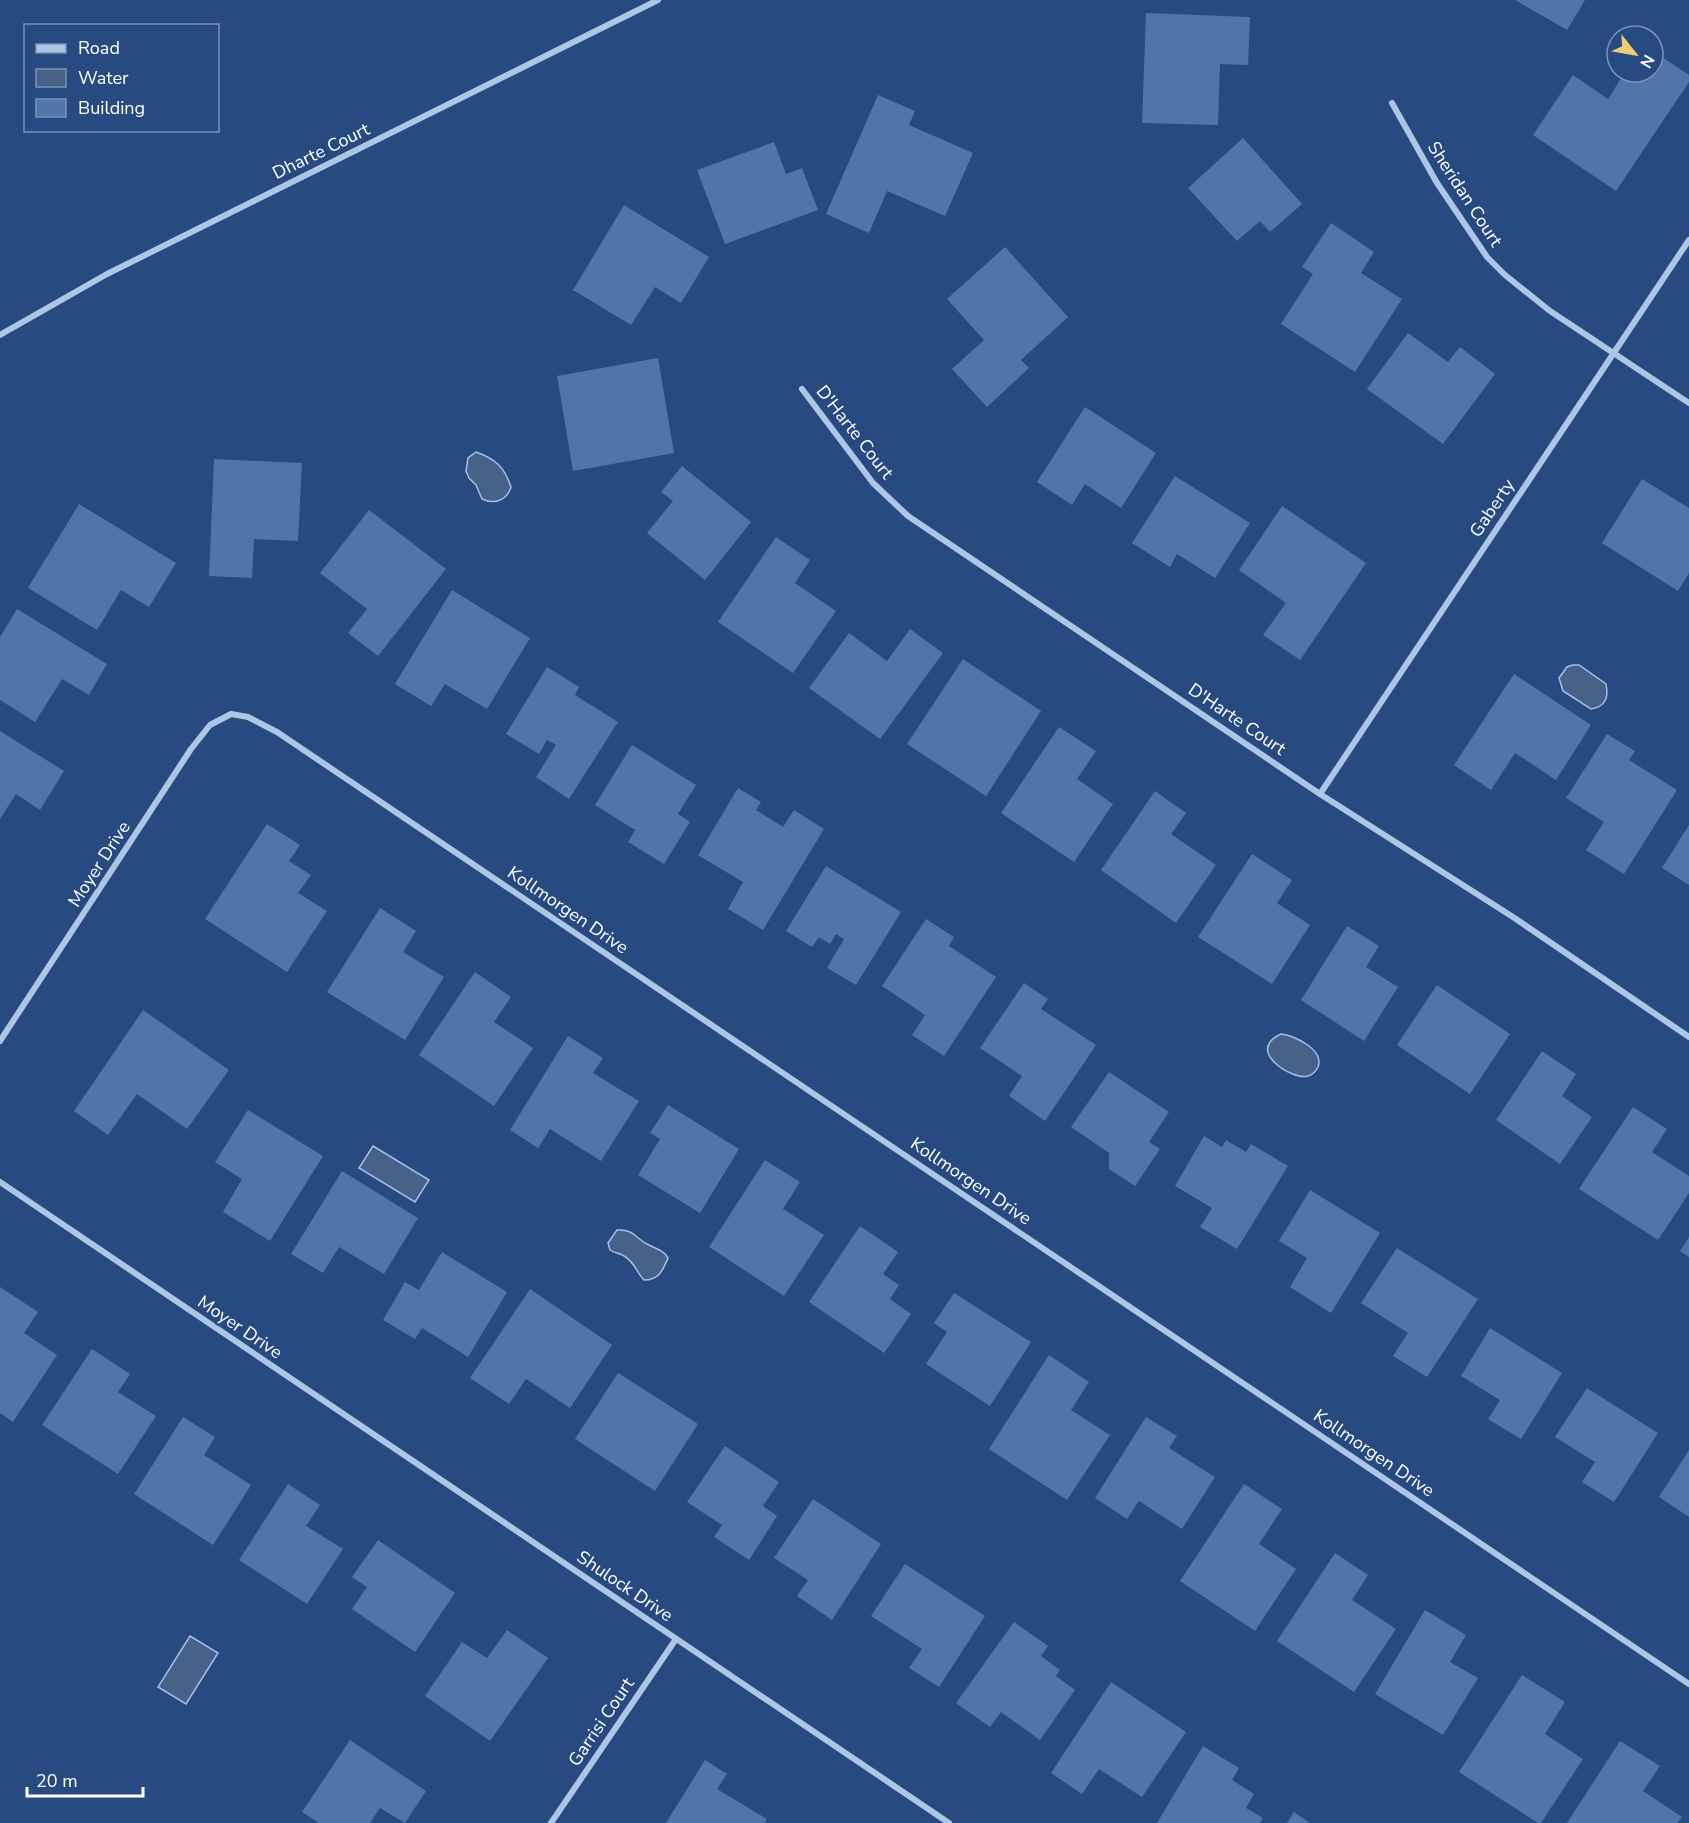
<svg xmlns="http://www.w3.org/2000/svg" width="1689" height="1823" viewBox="0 0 1689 1823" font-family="'Nunito Sans',sans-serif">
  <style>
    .water { fill: #476288; stroke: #a2c0e6; stroke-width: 1.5 }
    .building { fill: #4f75a9 }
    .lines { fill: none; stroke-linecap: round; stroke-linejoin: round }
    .minor { stroke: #aec6e6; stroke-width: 6 }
    .labels { text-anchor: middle; stroke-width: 4.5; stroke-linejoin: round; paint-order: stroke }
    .street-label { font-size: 18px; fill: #fff; stroke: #274b80 }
  </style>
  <rect width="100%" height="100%" fill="#274b80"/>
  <!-- water -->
  <g class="water">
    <path d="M476 452C495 459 504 466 511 487 507 500 495 505 482 499L476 485 469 478 466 471 468 458Z"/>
    <path d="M1573 665H1579L1606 684C1609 698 1605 707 1591 709L1563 691 1559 678 1567 667Z"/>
    <path d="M1281 1034C1294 1035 1325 1050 1318 1067 1316 1071 1312 1075 1308 1076 1294 1081 1244 1051 1281 1034Z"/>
    <polygon points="373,1146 429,1180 415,1202 359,1168"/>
    <path d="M617 1230C634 1229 635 1238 647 1244 656 1249 662 1249 668 1258 663 1270 659 1280 644 1280 637 1273 634 1261 624 1256 620 1253 614 1253 610 1250L608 1243Z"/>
    <polygon points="190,1636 218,1653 186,1704 158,1687"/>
  </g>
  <!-- building -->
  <g class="building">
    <polygon points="1515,0 1585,0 1567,30"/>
    <polygon points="1146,13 1250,17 1248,65 1220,64 1218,125 1142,123"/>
    <polygon points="1653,51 1689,75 1689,82 1616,191 1533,135 1573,75 1608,99 1625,72 1653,72"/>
    <polygon points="878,95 915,111 909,125 973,153 945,216 887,191 869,233 826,214"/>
    <polygon points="1243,138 1302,204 1270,232 1260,221 1237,241 1188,188"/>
    <polygon points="774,142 786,174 802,168 818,210 725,244 697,170"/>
    <polygon points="624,205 709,257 681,303 655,287 631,325 573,290"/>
    <polygon points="1331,223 1374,252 1361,273 1402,299 1355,372 1281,324 1313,274 1302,267"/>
    <polygon points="1005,247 1068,317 1021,360 1029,368 987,407 952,369 984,340 947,299"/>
    <polygon points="1408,333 1448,362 1460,347 1495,374 1443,444 1367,389"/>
    <polygon points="658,358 674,453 573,471 557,376"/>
    <polygon points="1085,407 1156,453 1121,508 1085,484 1072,505 1037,482"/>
    <polygon points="214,459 302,463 298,541 254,539 252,578 209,576"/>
    <polygon points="682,466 751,522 705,580 647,533 673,501 661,492"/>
    <polygon points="1175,476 1250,523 1215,578 1177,554 1170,567 1132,543"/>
    <polygon points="1642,479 1689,508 1689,573 1678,591 1602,543"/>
    <polygon points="79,504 176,563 149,607 121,590 97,630 28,588"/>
    <polygon points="1282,506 1366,563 1300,660 1263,635 1286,603 1239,570"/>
    <polygon points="369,510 446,569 378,656 348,633 367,609 320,573"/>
    <polygon points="776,537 810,560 795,583 836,611 793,673 718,622"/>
    <polygon points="452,590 530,638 487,709 445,684 431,706 395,684"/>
    <polygon points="17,609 107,664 89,695 62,679 35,722 0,700 0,637"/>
    <polygon points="910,629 943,653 880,739 809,688 849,633 887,661"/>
    <polygon points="963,659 1041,711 986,796 907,744"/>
    <polygon points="547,667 579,687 575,695 618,722 569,799 536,777 556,745 547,740 539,754 506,734"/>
    <polygon points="1514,674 1591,725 1556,780 1515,753 1491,790 1454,765"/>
    <polygon points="1059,727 1096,751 1077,779 1113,804 1074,862 1001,813"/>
    <polygon points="0,731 64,771 40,810 16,794 0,819"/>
    <polygon points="1607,734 1635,751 1629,760 1677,790 1624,874 1586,850 1604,822 1566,798"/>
    <polygon points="632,745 696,785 678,814 690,822 664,864 628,842 635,830 595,805"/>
    <polygon points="738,788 761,802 756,810 783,827 794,810 824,829 763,930 728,909 743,882 698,855"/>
    <polygon points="1155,791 1186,813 1171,834 1216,865 1176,923 1101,870"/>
    <polygon points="267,824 300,845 289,861 311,875 298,893 327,911 287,972 205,919"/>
    <polygon points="1689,825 1689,885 1662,868"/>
    <polygon points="1252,854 1292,880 1277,903 1310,925 1272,984 1198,937"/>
    <polygon points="826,866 901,912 856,985 827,968 844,939 836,934 830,944 819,937 812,947 786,931"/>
    <polygon points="380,908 416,931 403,952 444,977 405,1040 327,992"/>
    <polygon points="926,919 954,937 949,946 996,977 944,1056 912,1035 925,1015 882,986"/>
    <polygon points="1347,926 1379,946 1366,967 1398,987 1364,1041 1301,1000"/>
    <polygon points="475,972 511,997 494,1022 533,1048 494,1106 419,1055"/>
    <polygon points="1024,983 1048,999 1041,1009 1096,1045 1045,1121 1009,1096 1022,1076 980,1048"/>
    <polygon points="1437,985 1510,1034 1470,1094 1397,1045"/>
    <polygon points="143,1010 229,1070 187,1129 137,1094 108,1135 74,1111"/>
    <polygon points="568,1036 603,1058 593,1073 639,1101 601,1161 550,1129 538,1148 510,1130"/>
    <polygon points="1542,1051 1576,1074 1562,1096 1592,1117 1560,1164 1496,1120"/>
    <polygon points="1109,1072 1169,1112 1149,1142 1160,1149 1135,1186 1109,1169 1109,1153 1071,1127"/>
    <polygon points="668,1105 739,1149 700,1213 638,1175 660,1139 650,1133"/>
    <polygon points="1633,1107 1667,1129 1652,1152 1689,1176 1689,1193 1658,1240 1579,1189"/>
    <polygon points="248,1110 323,1156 270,1241 223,1212 242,1179 215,1162"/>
    <polygon points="1204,1136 1222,1147 1226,1140 1246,1152 1251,1144 1288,1166 1237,1249 1200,1227 1212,1208 1175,1186"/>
    <polygon points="765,1160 800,1182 783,1209 824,1235 784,1296 709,1247"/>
    <polygon points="342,1171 418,1218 384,1274 339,1247 323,1273 291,1254"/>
    <polygon points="1310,1190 1380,1233 1331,1313 1290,1287 1307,1258 1279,1241"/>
    <polygon points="860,1226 898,1252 883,1274 899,1285 890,1299 911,1314 884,1353 809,1302"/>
    <polygon points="1689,1237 1689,1257 1680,1251"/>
    <polygon points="1397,1248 1478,1299 1427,1377 1393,1356 1408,1333 1361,1303"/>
    <polygon points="442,1252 507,1292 468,1357 422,1328 415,1339 383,1320 405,1282 419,1290"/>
    <polygon points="0,1287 38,1312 24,1333 57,1355 13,1422 0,1413"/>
    <polygon points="530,1289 612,1345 570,1408 526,1379 509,1404 470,1378"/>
    <polygon points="954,1293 1031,1342 990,1406 926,1364 947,1332 934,1323"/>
    <polygon points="1490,1328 1562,1373 1521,1439 1488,1419 1500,1400 1461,1376"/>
    <polygon points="92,1349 130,1374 118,1392 156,1416 118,1474 42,1425"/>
    <polygon points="1049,1355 1089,1382 1071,1410 1110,1435 1067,1500 989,1449"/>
    <polygon points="618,1373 698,1424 655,1491 575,1439"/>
    <polygon points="1587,1388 1658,1433 1614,1502 1582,1482 1595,1462 1555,1437"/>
    <polygon points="183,1417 215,1437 204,1455 251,1485 213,1545 134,1494"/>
    <polygon points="1146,1417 1177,1436 1169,1448 1215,1477 1182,1529 1139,1501 1127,1519 1095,1498"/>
    <polygon points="725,1446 779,1482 763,1506 777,1516 749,1560 714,1537 722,1525 687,1502"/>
    <polygon points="1689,1450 1689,1517 1659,1497"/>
    <polygon points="288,1484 320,1505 306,1526 343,1549 307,1604 239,1560"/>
    <polygon points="1244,1484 1282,1509 1259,1544 1296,1569 1255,1631 1180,1581"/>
    <polygon points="813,1499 881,1544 832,1620 797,1596 808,1580 774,1558"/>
    <polygon points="378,1540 455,1593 415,1652 352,1609 367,1587 352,1577"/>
    <polygon points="1335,1553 1368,1575 1352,1600 1396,1629 1354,1692 1277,1641"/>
    <polygon points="905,1564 985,1616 939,1687 909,1668 922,1649 871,1616"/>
    <polygon points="1425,1610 1466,1635 1450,1662 1478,1678 1443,1735 1375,1694"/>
    <polygon points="1014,1622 1048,1646 1041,1656 1060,1670 1056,1676 1075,1690 1040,1740 1001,1712 990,1727 956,1703"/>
    <polygon points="507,1630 548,1658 490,1741 425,1696 462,1642 487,1658"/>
    <polygon points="1522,1675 1565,1702 1545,1734 1583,1759 1541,1823 1538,1823 1459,1772"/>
    <polygon points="1111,1682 1186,1732 1142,1797 1099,1769 1082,1794 1051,1773"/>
    <polygon points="350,1740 426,1791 405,1823 380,1808 370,1823 319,1823 302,1812"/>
    <polygon points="1620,1741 1660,1766 1643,1791 1682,1817 1677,1823 1567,1823"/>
    <polygon points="1203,1746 1239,1768 1232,1780 1254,1794 1246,1808 1263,1818 1260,1823 1157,1823"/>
    <polygon points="705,1760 727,1774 717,1789 767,1819 765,1823 666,1823"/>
    <polygon points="1294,1812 1310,1823 1287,1823"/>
  </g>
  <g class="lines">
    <!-- minor -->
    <g class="minor">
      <polyline points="1392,103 1437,183 1487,257 1505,275 1550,311 1689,403"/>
      <polyline points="0,335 107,274 658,0"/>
      <polyline points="802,389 873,483 908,516 1320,794 1513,917 1689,1037"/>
      <polyline points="1320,794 1689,240"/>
      <polyline points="0,1041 191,749 210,725 231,714 248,717 277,732 1689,1684"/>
      <polyline points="0,1182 949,1823"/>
      <polyline points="551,1823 676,1639"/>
    </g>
  </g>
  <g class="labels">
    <!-- street labels -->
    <g class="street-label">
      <text transform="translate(321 151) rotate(-26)" y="6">Dharte Court</text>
      <text transform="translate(1465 194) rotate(57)" y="6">Sheridan Court</text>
      <text transform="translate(855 432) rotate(52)" y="6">D'Harte Court</text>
      <text transform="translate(1492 508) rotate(-56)" y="6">Gaberty</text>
      <text transform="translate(1237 719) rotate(34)" y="6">D'Harte Court</text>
      <text transform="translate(99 864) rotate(-57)" y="6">Moyer Drive</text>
      <text transform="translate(568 910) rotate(34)" y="6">Kollmorgen Drive</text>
      <text transform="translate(971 1181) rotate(34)" y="6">Kollmorgen Drive</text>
      <text transform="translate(240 1327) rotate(34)" y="6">Moyer Drive</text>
      <text transform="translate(1374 1453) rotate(34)" y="6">Kollmorgen Drive</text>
      <text transform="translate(625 1586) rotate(34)" y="6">Shulock Drive</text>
      <text transform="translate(601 1722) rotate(-56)" y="6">Garrisi Court</text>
    </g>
  </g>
  <!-- legend -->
  <rect x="24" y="24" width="195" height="108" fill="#274b80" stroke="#7d93b3" stroke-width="1.5"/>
  <rect x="36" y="44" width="30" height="9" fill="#aec6e6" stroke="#7d93b3" stroke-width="1.5"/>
  <text x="78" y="54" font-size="18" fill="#ffffff">Road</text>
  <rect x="36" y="69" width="30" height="18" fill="#476288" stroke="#7d93b3" stroke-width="1.5"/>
  <text x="78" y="84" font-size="18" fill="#ffffff">Water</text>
  <rect x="36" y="99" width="30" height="18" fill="#4f75a9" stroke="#7d93b3" stroke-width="1.5"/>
  <text x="78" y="114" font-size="18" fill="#ffffff">Building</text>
  <!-- north arrow -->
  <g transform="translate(1635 54) rotate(121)"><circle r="28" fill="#274b80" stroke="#7d93b3" stroke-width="1.5"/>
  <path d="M0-4.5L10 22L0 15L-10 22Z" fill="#eece73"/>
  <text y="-9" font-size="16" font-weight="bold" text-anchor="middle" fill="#ffffff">N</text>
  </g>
  <!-- scale -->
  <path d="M27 1787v9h116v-9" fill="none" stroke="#ffffff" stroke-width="3"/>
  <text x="36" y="1787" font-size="18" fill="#ffffff" stroke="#274b80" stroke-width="4.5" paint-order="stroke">20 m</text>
</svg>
